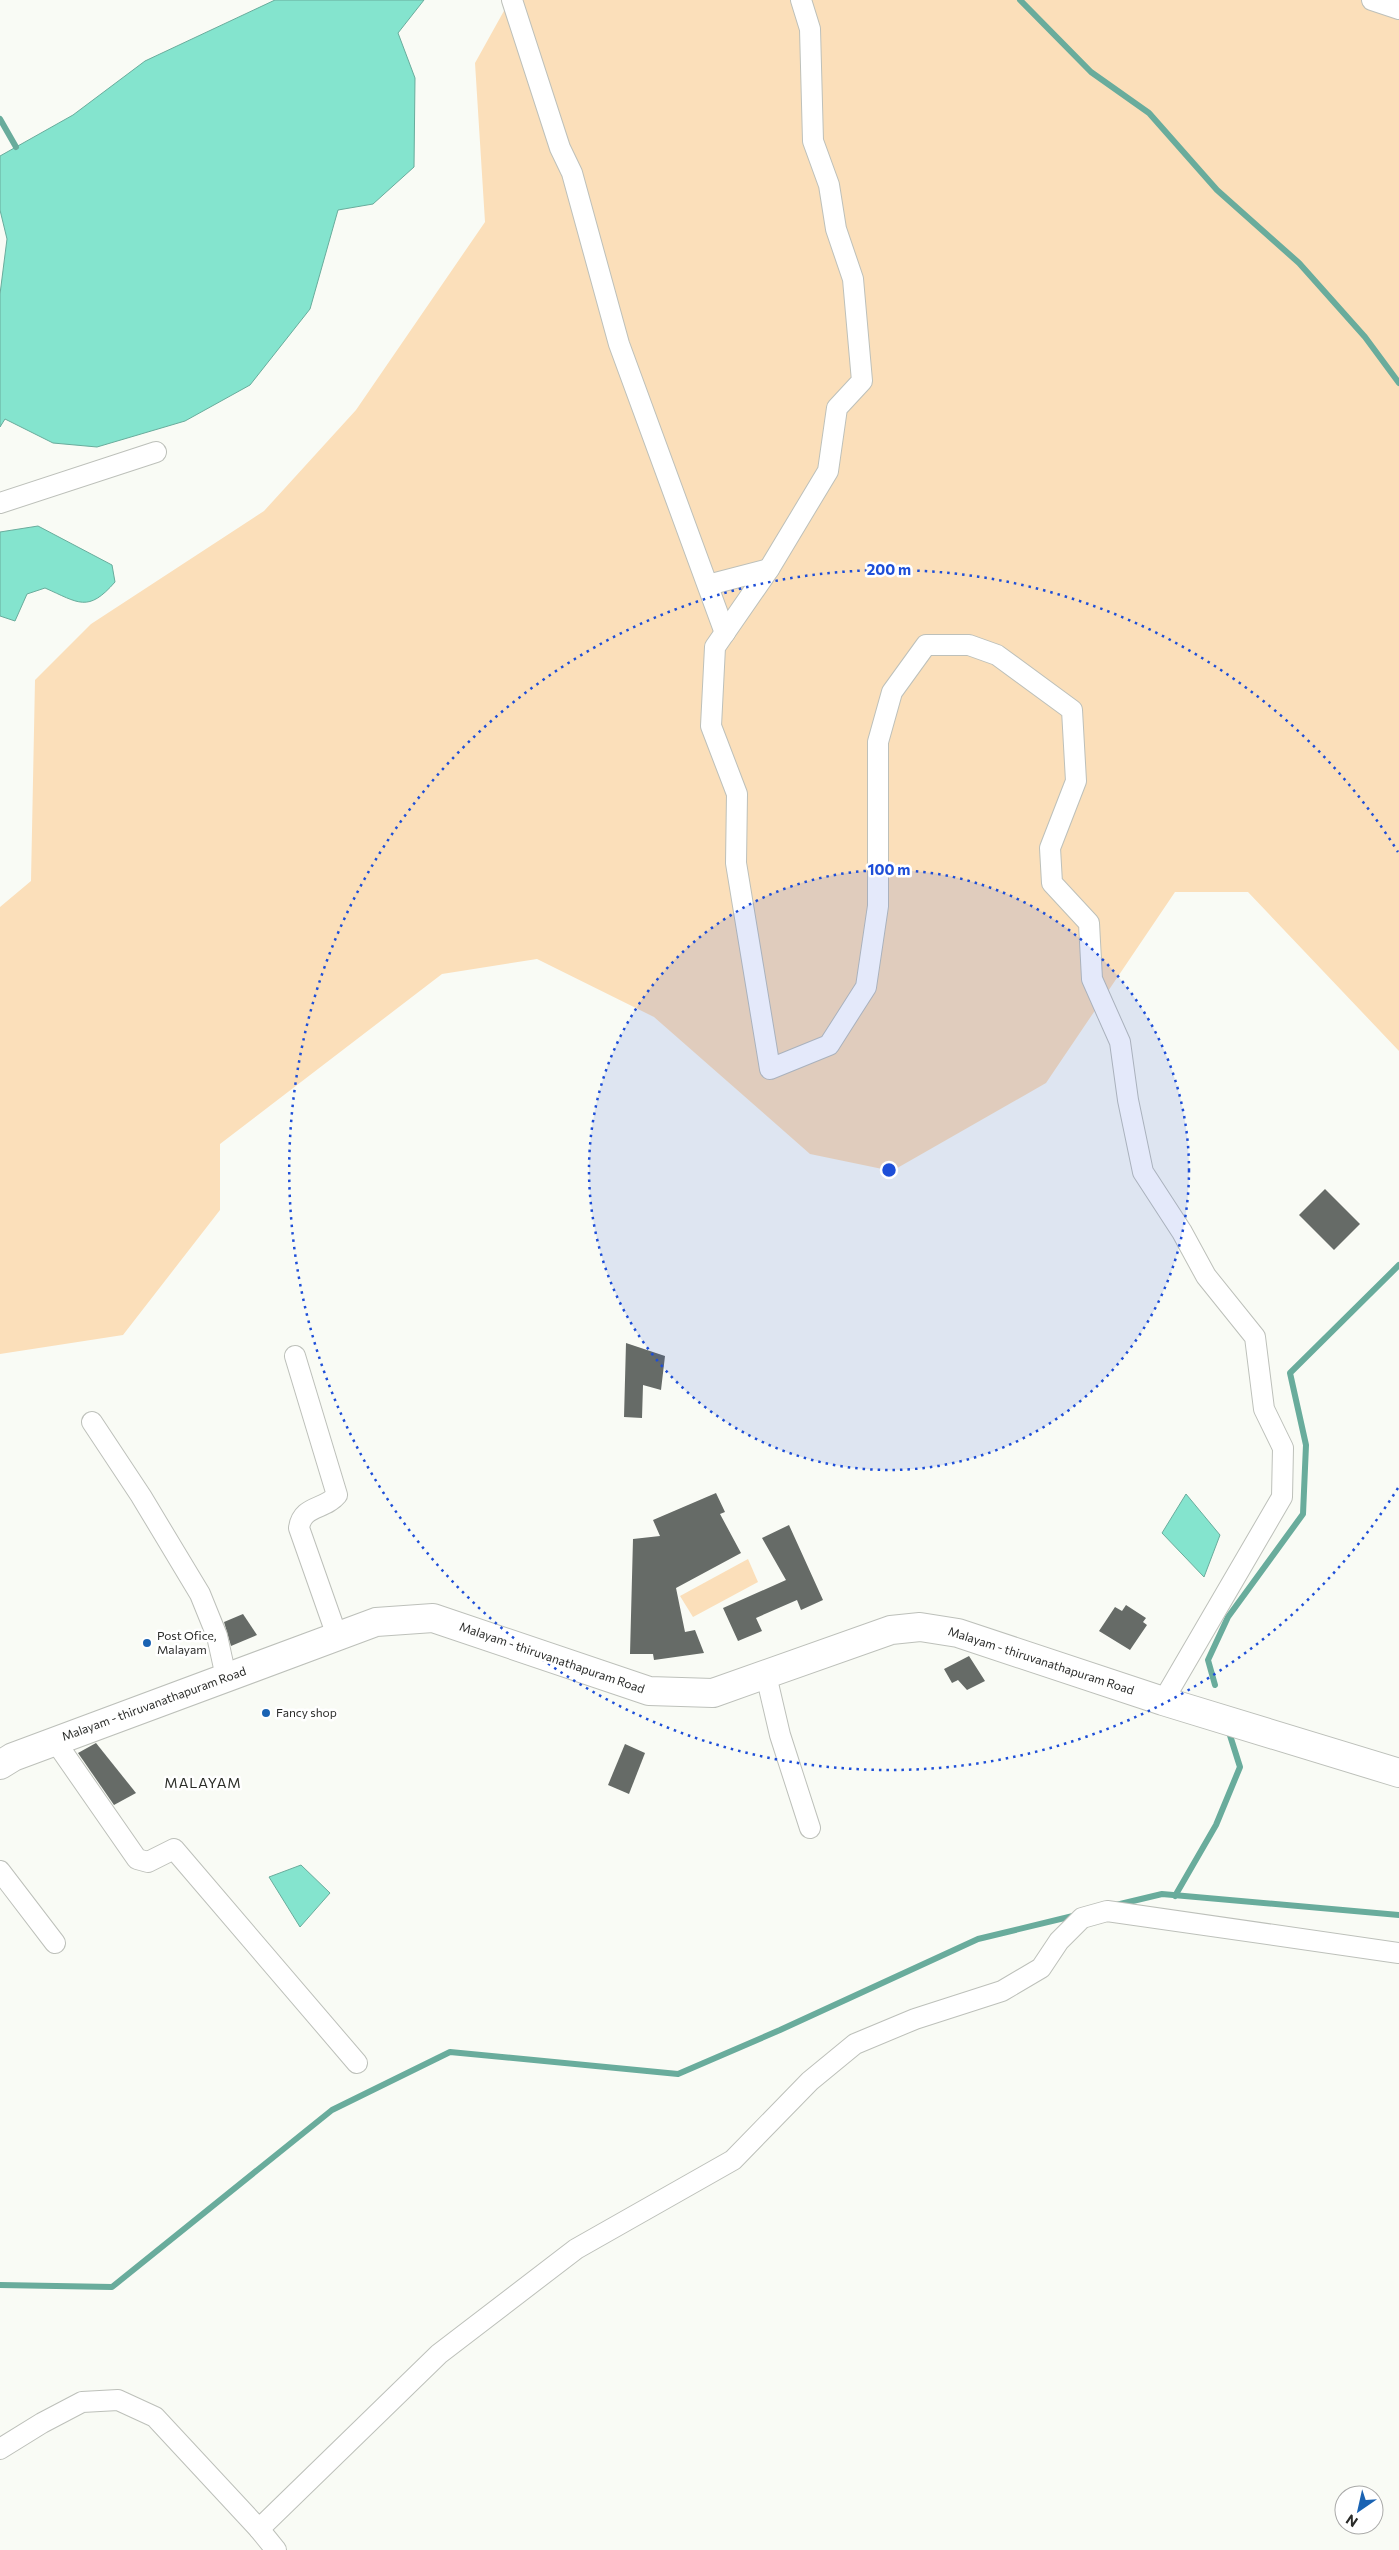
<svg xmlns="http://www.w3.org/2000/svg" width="1399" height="2550" viewBox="0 0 1399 2550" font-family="Commissioner,sans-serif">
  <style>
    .green { fill: #fbdfba }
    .water { fill: #84e4ce; stroke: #69ac9c }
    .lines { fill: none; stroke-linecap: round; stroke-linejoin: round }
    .stream { stroke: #69ac9c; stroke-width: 6 }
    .building { fill: #666b67 }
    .minor-casing { stroke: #bdc0ba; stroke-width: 22 }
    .secondary-casing { stroke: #bdc0ba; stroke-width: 30 }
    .minor { stroke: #fff; stroke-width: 20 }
    .secondary { stroke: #fff; stroke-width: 28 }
    .ring { fill: none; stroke: #1d4ed8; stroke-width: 2.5; stroke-dasharray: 2.5 5 }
    .poi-dot { fill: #1a63b3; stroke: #fff; stroke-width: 2 }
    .labels { text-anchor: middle; stroke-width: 5; stroke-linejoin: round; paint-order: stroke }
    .poi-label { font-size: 12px; fill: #2a2b29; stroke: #fff; text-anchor: start }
    .street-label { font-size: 12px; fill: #2a2b29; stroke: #fff }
    .neighbourhood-label { font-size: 14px; letter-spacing: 1px; fill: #2b2d28; stroke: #fff }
    .centre { fill: #1d4ed8; stroke: #fff; stroke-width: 2.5 }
    .ring-label { font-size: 15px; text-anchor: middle; font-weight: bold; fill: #1d4ed8; stroke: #fff; stroke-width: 5; stroke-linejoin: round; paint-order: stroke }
  </style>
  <rect width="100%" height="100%" fill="#f9fbf5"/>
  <!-- green -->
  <g class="green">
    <polygon points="510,0 1399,0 1399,1051 1248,892 1175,892 1046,1083 892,1171 810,1154 654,1017 537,959 442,974 220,1144 220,1210 123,1335 0,1354 0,907 31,881 35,680 91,624 264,511 356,410 485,222 475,63"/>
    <polygon points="748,1559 758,1582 693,1617 680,1596"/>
  </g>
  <!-- water -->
  <g class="water">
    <polygon points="275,0 424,0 398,33 415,78 414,167 373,204 338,210 310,309 250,385 185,421 97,447 53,443 5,419 0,427 0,294 7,239 0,210 0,156 73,115 145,61"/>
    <path d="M38 526 112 565 115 582C88 613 79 603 45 588L27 594 15 621 0 616V532Z"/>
    <polygon points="1186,1494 1220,1535 1204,1577 1162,1533"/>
    <polygon points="301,1865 330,1893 300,1927 269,1877"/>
  </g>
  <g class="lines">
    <!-- stream -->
    <g class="stream">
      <polyline points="1020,0 1091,72 1149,113 1217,190 1299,263 1365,337 1399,383"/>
      <polyline points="0,119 16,147"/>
      <polyline points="1215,1685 1208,1660 1228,1617 1303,1514 1306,1445 1290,1373 1399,1265"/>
      <polyline points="1175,1896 1216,1825 1240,1767 1228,1729"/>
      <polyline points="1116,1905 1162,1894 1399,1915"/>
      <polyline points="0,2285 112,2287 332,2110 450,2052 678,2074 780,2030 978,1939 1077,1915"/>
    </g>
  </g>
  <!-- building -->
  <g class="building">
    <polygon points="1325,1189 1360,1224 1334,1250 1299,1215"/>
    <polygon points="626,1343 665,1356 661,1390 643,1385 642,1418 624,1417"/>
    <polygon points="716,1493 725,1512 720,1514 741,1553 676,1588 685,1632 695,1630 704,1653 654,1660 653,1654 630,1654 633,1539 660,1536 653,1520"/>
    <polygon points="789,1525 823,1600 801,1610 797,1600 756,1618 762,1631 738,1641 723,1608 786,1580 762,1538"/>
    <polygon points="1126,1605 1146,1618 1143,1622 1147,1625 1130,1650 1099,1631 1115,1607 1122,1611"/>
    <polygon points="243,1614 257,1635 231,1646 224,1622"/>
    <polygon points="969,1656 985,1681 967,1690 958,1680 952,1683 944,1669"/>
    <polygon points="96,1743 136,1793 114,1805 78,1753"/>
    <polygon points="625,1744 645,1753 629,1794 608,1785"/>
  </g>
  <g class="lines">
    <!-- minor casing -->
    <g class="minor-casing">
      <g id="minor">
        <polyline points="512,0 560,148 572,173 619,344 725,633"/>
        <polyline points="801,0 810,29 813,141 829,185 836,229 853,279 862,381 837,408 828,471 769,569 715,647 711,726 737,794 736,863 770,1069 829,1045 866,987 878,906 878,742 892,692 926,645 969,645 997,655 1072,710 1076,781 1050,848 1052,883 1089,923 1092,979 1120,1042 1128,1100 1143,1172 1182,1232 1206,1276 1255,1337 1264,1409 1283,1448 1282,1497 1163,1701"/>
        <polyline points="1372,0 1399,9"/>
        <polyline points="0,503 156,452"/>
        <polyline points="708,585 769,569"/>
        <path d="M295 1356 337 1495C325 1510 302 1505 299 1528L337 1636"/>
        <polyline points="92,1422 141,1496 200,1594 217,1636 226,1677"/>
        <polyline points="766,1675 780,1735 810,1828"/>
        <polyline points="55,1741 137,1859 148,1862 174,1849 357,2063"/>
        <polyline points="0,1871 55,1943"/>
        <polyline points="0,2449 42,2423 82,2402 118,2400 155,2417 259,2529 439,2354 576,2249 733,2160 810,2081 855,2044 915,2019 1002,1991 1041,1968 1059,1941 1082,1918 1107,1911 1399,1953"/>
        <polyline points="259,2529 276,2550"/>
      </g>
    </g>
    <!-- secondary casing -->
    <g class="secondary-casing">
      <polyline id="secondary" points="0,1765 13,1757 376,1622 433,1618 649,1691 713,1693 891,1630 920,1627 958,1633 1163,1701 1399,1773"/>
    </g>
    <!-- minor -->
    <use href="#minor" class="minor"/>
    <!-- secondary -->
    <use href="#secondary" class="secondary"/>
  </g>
  <!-- distance rings -->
  <circle cx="889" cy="1170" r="300" fill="#1d4ed8" fill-opacity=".12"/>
  <g class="ring">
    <circle cx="889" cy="1170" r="300"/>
    <path d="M1398 1488A600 600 0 1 1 1398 852"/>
  </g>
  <!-- markers -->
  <g class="poi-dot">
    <circle cx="147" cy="1643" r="5"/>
    <circle cx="266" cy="1713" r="5"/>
  </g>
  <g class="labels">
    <!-- poi labels -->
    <g class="poi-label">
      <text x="157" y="1640">Post Ofice,<tspan x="157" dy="14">Malayam</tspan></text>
      <text x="276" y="1717">Fancy shop</text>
    </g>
    <!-- street labels -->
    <g class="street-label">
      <text transform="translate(552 1658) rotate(19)" y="4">Malayam - thiruvanathapuram Road</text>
      <text transform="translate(1041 1661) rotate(18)" y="4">Malayam - thiruvanathapuram Road</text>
      <text transform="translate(154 1704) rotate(-20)" y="4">Malayam - thiruvanathapuram Road</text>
    </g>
    <!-- neighbourhood labels -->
    <g class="neighbourhood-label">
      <text x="203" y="1788">MALAYAM</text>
    </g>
  </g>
  <circle cx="889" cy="1170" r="8" class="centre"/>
  <g class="ring-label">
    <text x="889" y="575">200 m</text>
    <text x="889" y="875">100 m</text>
  </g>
  <!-- north arrow -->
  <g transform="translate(1359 2510) rotate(214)"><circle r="24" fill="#ffffff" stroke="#aaaaa9"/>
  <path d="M0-4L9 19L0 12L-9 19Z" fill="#1a63b3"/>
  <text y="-8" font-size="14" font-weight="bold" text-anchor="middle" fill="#2a2b29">N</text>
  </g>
</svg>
